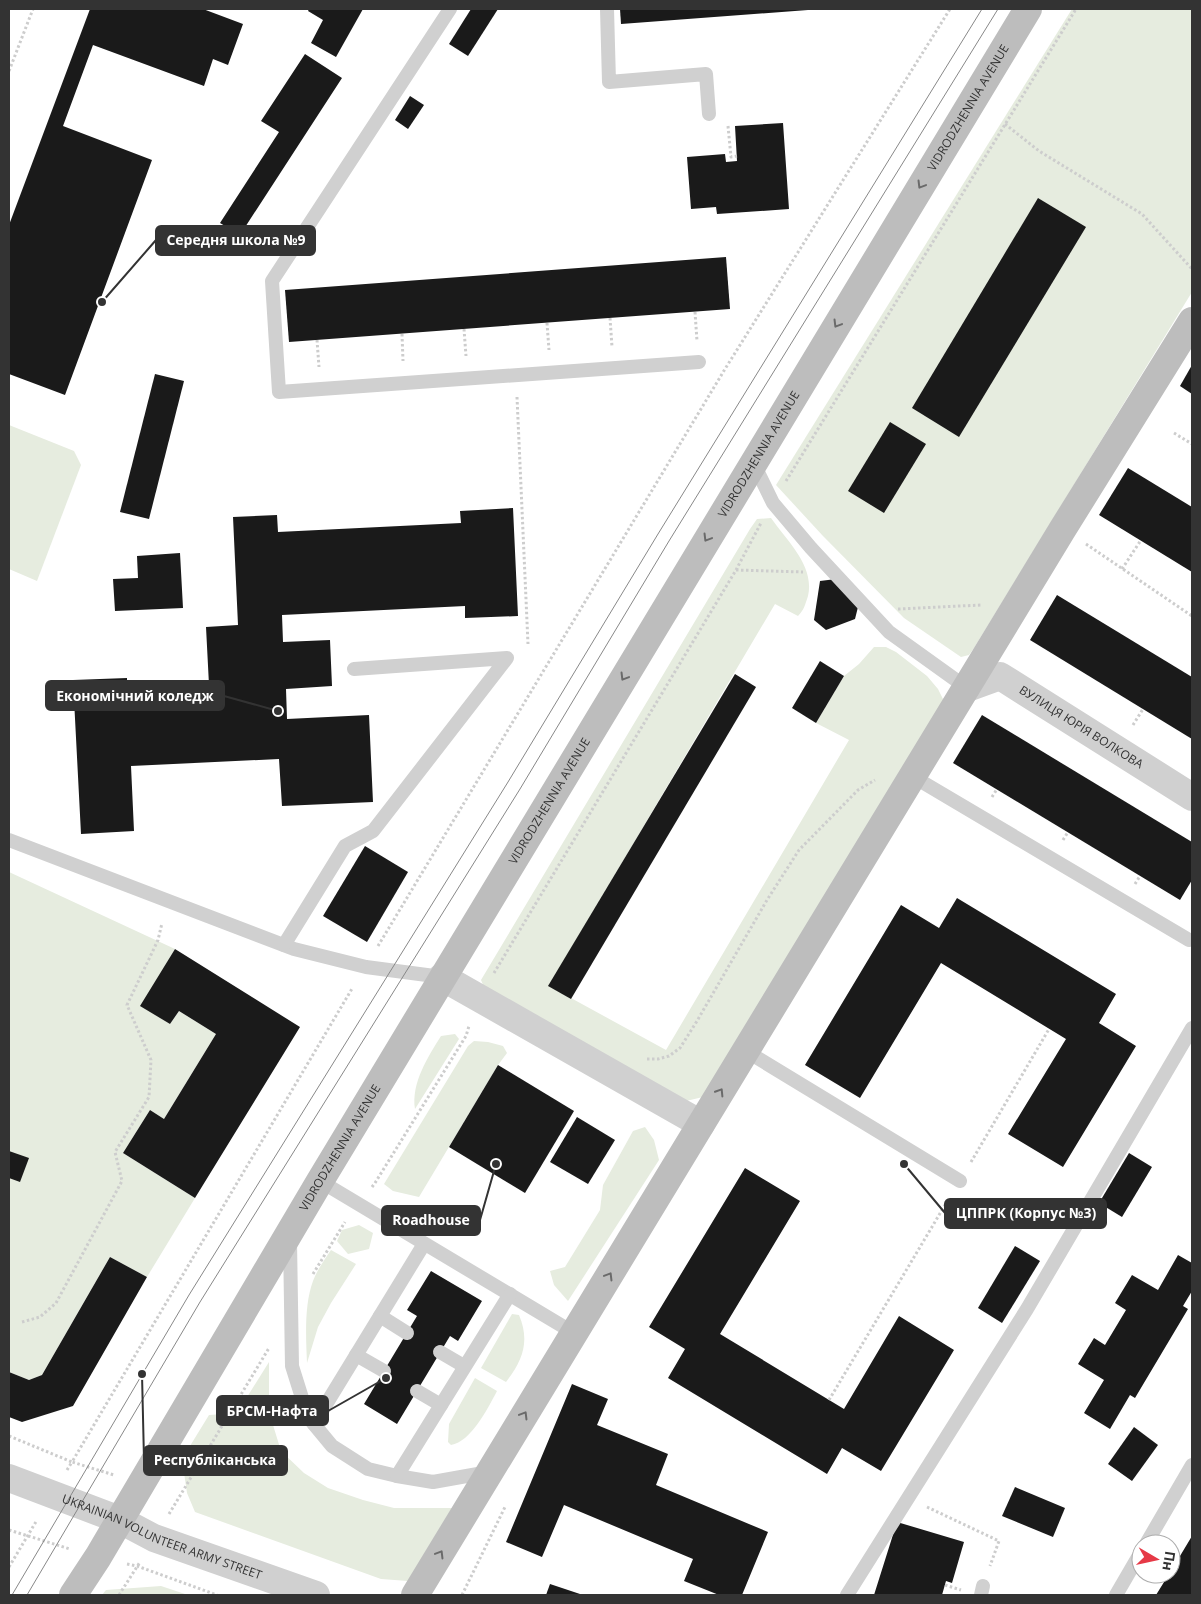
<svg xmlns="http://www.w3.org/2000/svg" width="1201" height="1604" viewBox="0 0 1201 1604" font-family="'Open Sans',sans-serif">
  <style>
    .green { fill: #e6ecdf }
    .building { fill: #1a1a1a }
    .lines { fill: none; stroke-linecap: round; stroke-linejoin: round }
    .path { stroke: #cdcdcd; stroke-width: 3; stroke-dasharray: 2.5 2.5; stroke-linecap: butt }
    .service { stroke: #d0d0d0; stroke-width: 14 }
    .minor { stroke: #d0d0d0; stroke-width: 28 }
    .tertiary { stroke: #d0d0d0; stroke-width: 28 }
    .secondary { stroke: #bdbdbd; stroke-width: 28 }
    .tram { stroke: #888; stroke-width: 1 }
    .oneway { stroke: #6a6a6a }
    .labels { text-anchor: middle; stroke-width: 5; stroke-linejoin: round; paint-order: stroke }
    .street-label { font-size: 12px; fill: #333; stroke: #fff }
    .leader { fill: none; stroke: #333; stroke-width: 2 }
    .callout-dot { fill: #333; stroke: #fff; stroke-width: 2 }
    .callout { fill: #333; stroke: #333; stroke-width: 2 }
    .callout-label { font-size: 14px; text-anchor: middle; font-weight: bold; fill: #fff }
  </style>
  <rect width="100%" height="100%" fill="#fff"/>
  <!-- green -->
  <g class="green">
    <polygon points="1072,9 1192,9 1192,292 974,648 969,655 961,657 904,618 823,536 776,485"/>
    <polygon points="9,425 74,451 81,465 37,581 9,569"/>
    <path d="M771 518C787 541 815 566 808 596 805 605 804 610 798 616L775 604 549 986 666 1050 849 740 816 723 844 676 859 664 874 647H886L896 652 927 676 938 689 944 701 703 1097 686 1101 484 987 481 980 750 529 757 519Z"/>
    <polygon points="9,872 175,949 141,1006 170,1024 179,1011 216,1034 164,1119 150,1110 123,1153 195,1198 147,1277 110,1257 42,1375 29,1380 9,1372"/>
    <path d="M455 1034 459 1039 415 1109C411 1083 428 1057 441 1036Z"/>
    <polygon points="474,1041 488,1042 503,1046 507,1053 498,1065 419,1197 393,1191 384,1184 468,1046"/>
    <polygon points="645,1127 654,1140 659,1160 568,1301 554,1285 550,1271 565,1267 600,1210 603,1185 633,1131"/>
    <polygon points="359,1225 373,1233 369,1249 348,1254 337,1241 342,1230"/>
    <path d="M331 1250 356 1264 331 1303 318 1327 307 1363C306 1338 304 1305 313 1281 317 1270 325 1259 331 1250Z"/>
    <path d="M512 1314 519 1315C530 1341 523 1360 506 1382L481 1368Z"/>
    <polygon points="269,1362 269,1412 281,1451 304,1473 328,1488 363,1500 394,1508 452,1508 408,1581 381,1579 195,1512 187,1493 182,1459 209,1415 237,1413"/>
    <path d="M475 1378 497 1391C488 1408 471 1442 451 1445L448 1442 449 1424Z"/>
    <polygon points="161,1586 188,1595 102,1595 106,1590"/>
  </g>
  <!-- building -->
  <g class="building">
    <polygon points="90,9 203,9 243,24 228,65 213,59 204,86 93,45 63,126 152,160 65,395 9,374 9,225"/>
    <polygon points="309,9 363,9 336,57 311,43 323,20 308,11"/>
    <polygon points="471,9 498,9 468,56 449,44"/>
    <polygon points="620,9 808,9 808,10 621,24"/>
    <polygon points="305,54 342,78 240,235 220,223 279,132 261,121"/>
    <polygon points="410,96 424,105 408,129 395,120"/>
    <polygon points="783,123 789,209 717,214 716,207 691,209 687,157 725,154 726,162 737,161 735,126"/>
    <polygon points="1038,198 1086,227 959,437 912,408"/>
    <polygon points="726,257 730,309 289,342 285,290"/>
    <polygon points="1192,365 1192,394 1180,386"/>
    <polygon points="155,374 184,381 149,519 120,512"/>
    <polygon points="890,422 926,444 884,513 848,491"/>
    <polygon points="1128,468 1192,507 1192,572 1099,515"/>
    <polygon points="513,508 518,616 465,618 465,606 282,615 283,642 330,640 332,686 286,689 287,719 369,715 373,802 282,806 279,759 131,766 134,831 81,834 73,680 127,678 127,690 209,685 206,627 238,625 233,517 277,515 278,532 461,523 460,511"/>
    <polygon points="180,553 183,608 115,611 113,579 138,578 137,556"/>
    <polygon points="836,579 859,603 855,619 826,630 814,620 820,581"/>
    <polygon points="1057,595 1192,677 1192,739 1030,640"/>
    <polygon points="820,661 844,676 816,723 792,708"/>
    <polygon points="735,674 756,687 571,999 548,986"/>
    <polygon points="982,715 1192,842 1192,880 1180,900 953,763"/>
    <polygon points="365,846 408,872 367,942 323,916"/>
    <polygon points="957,898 1116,994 1099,1023 1136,1046 1063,1167 1008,1134 1066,1039 941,963 860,1098 805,1065 901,905 939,928"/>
    <polygon points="175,949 300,1027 195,1198 123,1153 150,1110 164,1119 216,1034 179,1011 170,1024 140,1006"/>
    <polygon points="498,1065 574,1111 525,1193 449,1147"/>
    <polygon points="577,1117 615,1140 588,1184 550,1162"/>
    <polygon points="9,1151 29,1158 20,1182 9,1178"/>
    <polygon points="1129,1153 1152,1167 1122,1217 1099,1203"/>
    <polygon points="745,1168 800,1201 720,1334 844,1409 899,1316 954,1350 881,1471 842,1448 827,1474 668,1378 685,1349 649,1327"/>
    <polygon points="1015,1246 1040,1261 1002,1323 978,1308"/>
    <polygon points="1178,1255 1192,1263 1192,1291 1183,1306 1188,1309 1135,1398 1130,1395 1110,1429 1084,1413 1104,1380 1078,1364 1094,1338 1105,1345 1126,1310 1115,1303 1132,1275 1158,1290"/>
    <polygon points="110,1257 147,1277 73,1406 22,1422 9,1417 9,1372 29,1380 42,1375"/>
    <polygon points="431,1271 482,1301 458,1341 450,1336 397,1424 364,1404 417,1316 407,1310"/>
    <polygon points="572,1384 608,1399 597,1425 668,1454 656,1485 768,1532 742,1595 719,1595 684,1581 693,1559 564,1505 542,1557 506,1542"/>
    <polygon points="1134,1427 1158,1445 1132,1481 1108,1464"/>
    <polygon points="1015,1487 1065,1508 1053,1537 1002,1516"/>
    <polygon points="897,1522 964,1542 952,1583 946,1581 942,1595 874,1595"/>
    <polygon points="1192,1536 1192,1595 1156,1595 1169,1574 1171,1574 1171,1571"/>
    <polygon points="550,1584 583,1595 546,1595"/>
  </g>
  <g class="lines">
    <!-- path -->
    <g class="path">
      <polyline points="9,71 33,9"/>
      <polyline points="1005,124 1039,151 1142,214 1192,269"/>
      <polyline points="728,126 731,157 737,156"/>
      <polyline points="695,312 697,341"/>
      <polyline points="610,318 612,347"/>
      <polyline points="547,323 549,350"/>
      <polyline points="464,329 466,356"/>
      <polyline points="402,334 403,361"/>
      <polyline points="317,340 319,367"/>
      <polyline points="517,397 528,644"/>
      <polyline points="1174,433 1192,444"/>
      <polyline points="786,481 1076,9"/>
      <polyline points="1086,544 1192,616"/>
      <polyline points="1122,569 1141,540"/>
      <polyline points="736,570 803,572"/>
      <polyline points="898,609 981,605"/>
      <polyline points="1133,725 1143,709"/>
      <polyline points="992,797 997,789"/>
      <polyline points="1063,840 1068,832"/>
      <polyline points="1135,884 1140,876"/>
      <polyline points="378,946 725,369 950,9"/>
      <polyline points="494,973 736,570 761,523"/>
      <polyline points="647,1059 658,1059 669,1056 680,1048 697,1021 767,900 799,850 858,790 875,780"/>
      <polyline points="971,1162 1049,1029"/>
      <polyline points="372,1187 375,1183 466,1036 469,1026"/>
      <polyline points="313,1274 345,1222"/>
      <polyline points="22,1322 40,1317 56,1303 122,1181 115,1152 149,1097 151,1060 127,1005 158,940 162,923"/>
      <polyline points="829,1400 948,1200"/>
      <polyline points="9,1436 72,1462 353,987"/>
      <polyline points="67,1470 72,1462 114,1475"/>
      <polyline points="927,1507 999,1541 990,1566"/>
      <polyline points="169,1514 269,1348"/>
      <polyline points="9,1530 70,1549"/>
      <polyline points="127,1564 137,1566 217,1595"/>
      <polyline points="9,1567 37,1520"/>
      <polyline points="945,1585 961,1590"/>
      <polyline points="119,1595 140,1562"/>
      <polyline points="462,1595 505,1507"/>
    </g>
    <!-- service -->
    <g class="service">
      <polyline points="450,9 272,281 279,392 699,362"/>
      <polyline points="607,9 609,82 706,74 709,114"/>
      <polyline points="753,462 773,503 811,548 889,632 967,688"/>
      <polyline points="912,776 1189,940"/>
      <polyline points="9,840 294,949 366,967 442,977"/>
      <polyline points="284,945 345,846 373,831 507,658 354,669"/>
      <polyline points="746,1051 960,1181"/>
      <polyline points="320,1181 574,1333"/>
      <polyline points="290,1241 292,1366 308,1417 332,1446 368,1469 397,1476 433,1482 489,1472"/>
      <polyline points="380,1316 407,1333"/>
      <polyline points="440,1352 464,1366"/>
      <polyline points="356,1355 384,1371"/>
      <polyline points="417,1391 441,1405"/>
      <polyline points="314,1424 424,1244"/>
      <polyline points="397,1476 510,1294"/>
      <polyline points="1146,1544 1192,1465"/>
      <polyline points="847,1595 1027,1309 1192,1028"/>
      <polyline points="981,1595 983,1586"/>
      <polyline points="1116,1595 1141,1552"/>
    </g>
    <!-- minor -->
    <g class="minor">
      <path id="s1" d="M967 688 1000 676 1192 797"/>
      <polyline points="442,977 701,1124"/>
    </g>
    <!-- tertiary -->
    <path class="tertiary" id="s2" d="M9 1478 120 1520 154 1538 316 1595"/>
    <!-- secondary -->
    <g class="secondary">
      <path id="s3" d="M73 1595 98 1557 320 1181 1028 9"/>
      <polyline points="415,1595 1062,530 1192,321"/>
    </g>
    <!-- tram -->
    <g class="tram">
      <polyline points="12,1595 189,1295 508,782 658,534 982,9"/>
      <polyline points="27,1595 200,1302 520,789 669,541 998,9"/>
    </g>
  </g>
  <!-- one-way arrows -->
  <defs><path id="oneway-chevron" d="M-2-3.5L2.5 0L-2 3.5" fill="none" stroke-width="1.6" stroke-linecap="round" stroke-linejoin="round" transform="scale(1.25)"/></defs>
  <g class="oneway">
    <use href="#oneway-chevron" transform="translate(921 185) rotate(121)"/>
    <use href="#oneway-chevron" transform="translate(837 324) rotate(121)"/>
    <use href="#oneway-chevron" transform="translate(707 538) rotate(121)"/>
    <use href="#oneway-chevron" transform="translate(624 677) rotate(121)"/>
    <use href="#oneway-chevron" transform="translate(720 1092) rotate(-58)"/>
    <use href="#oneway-chevron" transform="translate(609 1276) rotate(-59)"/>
    <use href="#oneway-chevron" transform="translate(524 1415) rotate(-59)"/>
    <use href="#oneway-chevron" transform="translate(440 1554) rotate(-59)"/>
  </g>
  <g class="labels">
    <!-- street labels -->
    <g class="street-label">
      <text dy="4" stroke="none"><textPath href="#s3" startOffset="1736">VIDRODZHENNIA AVENUE</textPath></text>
      <text dy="4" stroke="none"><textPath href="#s3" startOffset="1331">VIDRODZHENNIA AVENUE</textPath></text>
      <text dy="4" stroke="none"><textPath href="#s1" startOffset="131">ВУЛИЦЯ ЮРІЯ ВОЛКОВА</textPath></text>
      <text dy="4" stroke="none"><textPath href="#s3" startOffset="926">VIDRODZHENNIA AVENUE</textPath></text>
      <text dy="4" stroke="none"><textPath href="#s3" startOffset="521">VIDRODZHENNIA AVENUE</textPath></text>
      <text dy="4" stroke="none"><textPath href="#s2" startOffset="164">UKRAINIAN VOLUNTEER ARMY STREET</textPath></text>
    </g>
  </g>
  <!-- callouts -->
  <path class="leader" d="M102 302L156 240M278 711L224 696M904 1164L945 1213M496 1164L480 1220M386 1378L328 1411M142 1374L144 1460"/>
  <g class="callout-dot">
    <circle cx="102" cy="302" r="5"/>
    <circle cx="278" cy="711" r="5"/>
    <circle cx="904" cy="1164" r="5"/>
    <circle cx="496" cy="1164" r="5"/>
    <circle cx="386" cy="1378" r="5"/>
    <circle cx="142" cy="1374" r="5"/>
  </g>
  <g class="callout">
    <rect x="156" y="226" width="159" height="29" rx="5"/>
    <rect x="46" y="681" width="178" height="29" rx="5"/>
    <rect x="945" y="1199" width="161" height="29" rx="5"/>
    <rect x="382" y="1206" width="98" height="29" rx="5"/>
    <rect x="217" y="1396" width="111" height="29" rx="5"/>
    <rect x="144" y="1446" width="143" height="29" rx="5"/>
  </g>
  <g class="callout-label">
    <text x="236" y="245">Середня школа №9</text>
    <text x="135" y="701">Економічний коледж</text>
    <text x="1026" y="1218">ЦППРК (Корпус №3)</text>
    <text x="431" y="1225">Roadhouse</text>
    <text x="272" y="1416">БРСМ-Нафта</text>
    <text x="215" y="1465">Республіканська</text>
  </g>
  <!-- border -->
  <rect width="1201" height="1604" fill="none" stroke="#333333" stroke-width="20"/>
  <!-- north arrow -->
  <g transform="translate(1156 1559) rotate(99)"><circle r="24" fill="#ffffff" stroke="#adadad"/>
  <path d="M0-4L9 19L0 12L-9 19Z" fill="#e63946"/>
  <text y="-8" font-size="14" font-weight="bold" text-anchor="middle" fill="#333333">Пн</text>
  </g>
</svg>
